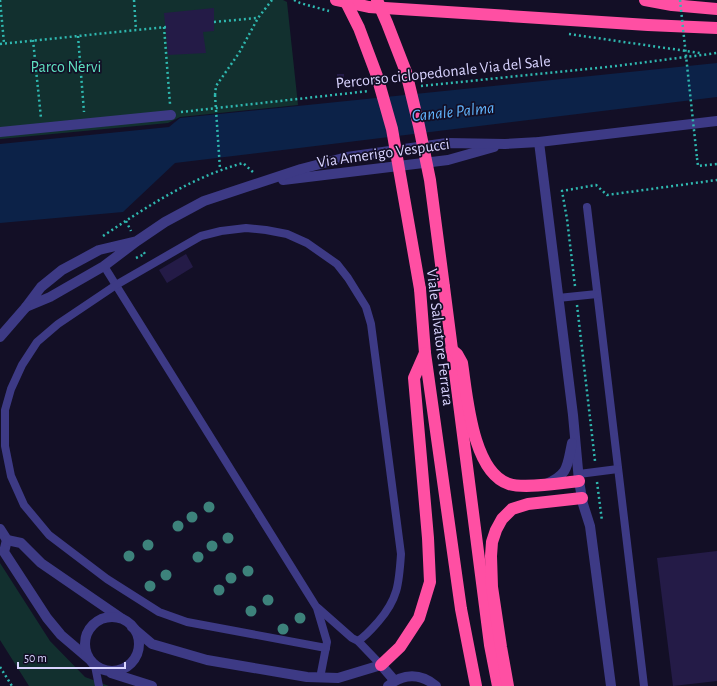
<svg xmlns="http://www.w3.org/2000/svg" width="717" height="686" viewBox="0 0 717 686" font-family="'Alegreya Sans',sans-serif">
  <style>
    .green { fill: #12302f }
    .water { fill: #0c2248 }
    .building { fill: #241b47 }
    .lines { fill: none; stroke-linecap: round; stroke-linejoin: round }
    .path { stroke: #2fb8b0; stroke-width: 2.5; stroke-dasharray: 2 3; stroke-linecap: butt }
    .lane { stroke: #3d3a85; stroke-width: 8 }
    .street { stroke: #3d3a85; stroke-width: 10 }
    .highway { stroke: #ff4fa3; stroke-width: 12 }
    .path-bridge { stroke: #2fb8b0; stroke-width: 2.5; stroke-dasharray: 2 3; stroke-linecap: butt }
    .highway-bridge { stroke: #ff4fa3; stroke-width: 12 }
    .tree { fill: #3d827b }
    .labels { text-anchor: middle; stroke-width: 3.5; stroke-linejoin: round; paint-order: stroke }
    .park-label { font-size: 16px; fill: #5fe0c0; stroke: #130f26 }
    .street-label { font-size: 16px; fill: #d9d4ff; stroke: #130f26 }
    .water-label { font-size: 17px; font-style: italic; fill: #62b6ff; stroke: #130f26 }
  </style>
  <rect width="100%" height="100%" fill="#130f26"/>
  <!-- green -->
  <g class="green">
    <polygon points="0,0 283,0 287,2 298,105 180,117 168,123 0,139"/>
    <polygon points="0,563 50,641 85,677 109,686 29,686 0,640"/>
  </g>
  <!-- water -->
  <polygon class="water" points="717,63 717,97 175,163 123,212 0,223 0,144 169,127 180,118"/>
  <!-- building -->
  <g class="building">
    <polygon points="214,8 214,31 203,32 206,53 168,55 164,13"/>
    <rect x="337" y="74" width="7" height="11"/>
    <polygon points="186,254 193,267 167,283 159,270"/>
    <polygon points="717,551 717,681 673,686 657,558"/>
  </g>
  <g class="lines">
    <!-- path -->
    <g class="path">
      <polyline points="0,0 4,43"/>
      <polyline points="134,0 136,30"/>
      <polyline points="294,0 300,3 329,11"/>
      <polyline points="214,22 257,18"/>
      <polyline points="164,27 170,104"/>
      <polyline points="569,34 700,53"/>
      <polyline points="78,36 84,112"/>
      <polyline points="33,40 41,118"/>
      <polyline points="0,44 166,27"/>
      <polyline points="421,86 616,66 717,53"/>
      <polyline points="215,95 216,86 239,53 258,18 272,0"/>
      <polyline points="181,112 369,91"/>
      <polyline points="697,158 698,166 717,164"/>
      <polyline points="126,221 131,231"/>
      <path d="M103 236C148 206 190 178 243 163L254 173"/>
      <polyline points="136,258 145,254 143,251"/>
      <polyline points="575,286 567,219 562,191 596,185 607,195 717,180"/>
      <polyline points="577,305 595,461"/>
      <polyline points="597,482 602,521"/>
      <polyline points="0,667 12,686"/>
    </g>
    <!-- lane -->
    <g class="lane">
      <polyline points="587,207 644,686"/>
      <polyline points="104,266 317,608 327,642 320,678"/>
      <polyline points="558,298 597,294"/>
      <polyline points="579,474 618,469"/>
      <polyline points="318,608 352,638 358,641 381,665"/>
      <path d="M326 648 187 622 159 612 107 579 49 535 24 505 11 476 5 446V410L11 389 22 365 37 342 58 324 116 285 201 236 221 231 246 228 266 230 287 234 307 243 337 264 348 278 366 307 371 324 401 554C399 584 398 599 378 622 371 630 366 636 358 641"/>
      <polyline points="95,666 99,686"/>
    </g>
    <!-- street -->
    <g class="street">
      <polyline points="0,132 171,115"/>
      <polyline points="539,142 573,415 579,481 583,504 590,526 611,686"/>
      <polyline points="283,180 448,160 494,147"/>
      <polyline points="137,241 99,250 62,270 41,287 26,307 50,297 104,266 137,241 165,222 204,201 301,169 347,157 447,143 505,144 539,142 717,121"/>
      <polyline points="0,337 26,307"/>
      <path d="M546 484C569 474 567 466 572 443"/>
      <polyline points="0,529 7,540"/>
      <polyline points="7,540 4,552 47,618 61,635 88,658"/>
      <polyline points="7,540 21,543 41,563 121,618"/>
      <circle cx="112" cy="644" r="27"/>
      <polyline points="132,627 152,644 207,660 307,677 338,678 381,665 394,680"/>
      <polyline points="111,673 152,686"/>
      <path d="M388 686C403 673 421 673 436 686"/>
    </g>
    <!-- highway -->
    <g class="highway">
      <polyline points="336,0 369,7 648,25 717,28"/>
      <polyline points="645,0 672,5 717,9"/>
      <polyline points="444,287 490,645 498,686"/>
      <polyline points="420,289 425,353 461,609 476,686"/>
      <path d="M451 349 457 354 462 363C467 395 472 472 509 484 524 489 562 483 579 481"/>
      <polyline points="381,665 400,647 419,618 430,582 428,538 414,378 425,353"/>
      <polyline points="508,686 501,647 492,587 491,556 492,542 496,530 502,519 512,509 528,504 582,498"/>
    </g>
    <!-- path-bridge -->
    <g class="path-bridge">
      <polyline points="680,0 697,158"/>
      <polyline points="215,95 220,169"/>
    </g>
    <!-- highway-bridge -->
    <g class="highway-bridge">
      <polyline points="345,0 359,28 377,76 392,129 420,289"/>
      <polyline points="377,0 387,23 406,72 419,126 430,180 444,287"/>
    </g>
  </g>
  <!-- trees -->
  <g class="tree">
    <circle cx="209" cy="507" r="5.5"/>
    <circle cx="192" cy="517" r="5.5"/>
    <circle cx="178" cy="526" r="5.5"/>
    <circle cx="228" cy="538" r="5.5"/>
    <circle cx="148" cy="545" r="5.5"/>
    <circle cx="212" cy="546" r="5.5"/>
    <circle cx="129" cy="556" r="5.5"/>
    <circle cx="198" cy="557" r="5.5"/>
    <circle cx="248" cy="571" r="5.5"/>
    <circle cx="166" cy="575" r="5.5"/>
    <circle cx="231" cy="578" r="5.5"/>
    <circle cx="150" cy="586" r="5.5"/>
    <circle cx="219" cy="590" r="5.5"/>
    <circle cx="268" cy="600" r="5.5"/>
    <circle cx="251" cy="611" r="5.5"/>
    <circle cx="300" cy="618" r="5.5"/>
    <circle cx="283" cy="629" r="5.5"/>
  </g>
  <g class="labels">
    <!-- park labels -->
    <g class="park-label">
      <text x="66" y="72">Parco Nervi</text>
    </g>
    <!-- street labels -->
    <g class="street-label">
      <text transform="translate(443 71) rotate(-6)" y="6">Percorso ciclopedonale Via del Sale</text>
      <text transform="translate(383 152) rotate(-8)" y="6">Via Amerigo Vespucci</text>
      <text transform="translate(441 337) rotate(83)" y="6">Viale Salvatore Ferrara</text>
    </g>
    <!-- water labels -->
    <g class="water-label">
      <text transform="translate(453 111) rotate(-6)" y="6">Canale Palma</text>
    </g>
  </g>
  <!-- scale -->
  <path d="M18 662v6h107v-6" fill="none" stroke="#d9d4ff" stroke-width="2"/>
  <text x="24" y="662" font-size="12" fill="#d9d4ff" stroke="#130f26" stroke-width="3" paint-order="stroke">50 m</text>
</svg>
